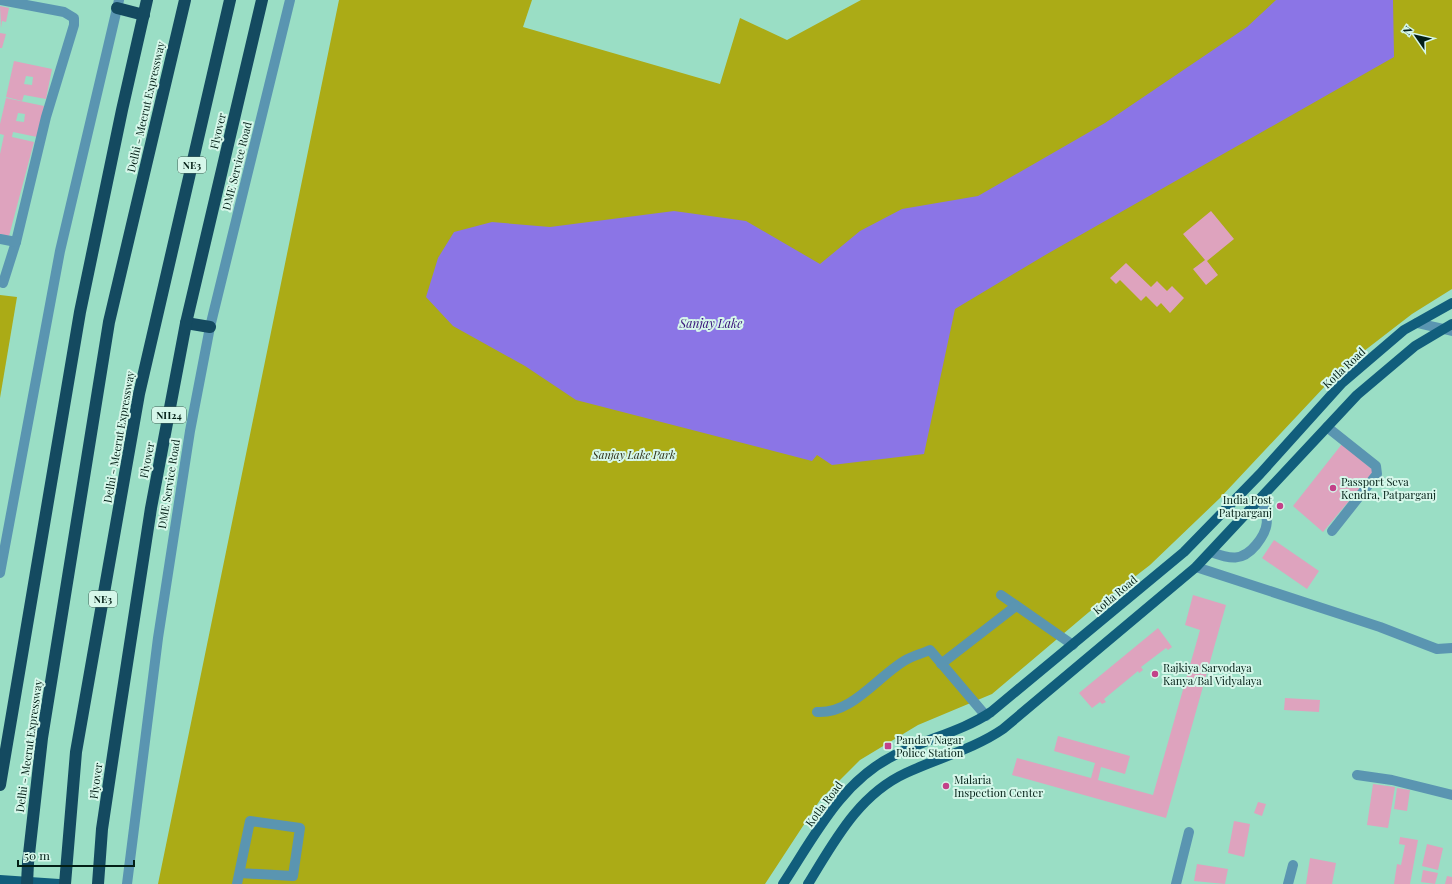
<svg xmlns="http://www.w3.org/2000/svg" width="1452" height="884" viewBox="0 0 1452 884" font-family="'Playfair Display',serif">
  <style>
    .green { fill: #abab16 }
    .water { fill: #8b75e6 }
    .building { fill: #dea3be; fill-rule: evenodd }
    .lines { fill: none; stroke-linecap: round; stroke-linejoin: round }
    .minor { stroke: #5a95b1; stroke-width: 10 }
    .major { stroke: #115e7c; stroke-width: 10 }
    .highway { stroke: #144a60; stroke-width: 12 }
    .highway-bridge { stroke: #144a60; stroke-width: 12 }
    .poi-dot { fill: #c34189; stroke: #d6f7ea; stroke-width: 1.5 }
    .labels { text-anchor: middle; stroke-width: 4; stroke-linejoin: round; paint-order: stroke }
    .shield { fill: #d6f7ea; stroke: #426056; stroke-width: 1 }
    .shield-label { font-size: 10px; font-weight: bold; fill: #031f16 }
    .street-label { font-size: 11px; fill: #031f16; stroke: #d6f7ea }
    .park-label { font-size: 11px; font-style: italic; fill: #2d2e16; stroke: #d6f7ea }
    .poi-label { font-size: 11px; fill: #031f16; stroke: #d6f7ea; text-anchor: start }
    .water-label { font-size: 12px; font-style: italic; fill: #330d75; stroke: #d6f7ea }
  </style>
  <rect width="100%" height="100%" fill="#9adec5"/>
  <!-- green -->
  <g class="green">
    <polygon points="339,0 532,0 523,27 720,84 740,18 787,40 861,0 1452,0 1452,289 1412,314 1342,368 1220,498 1150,565 1089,612 992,694 918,725 860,760 820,800 765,884 158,884"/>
    <polygon points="0,295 17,297 0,398"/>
  </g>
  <!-- water -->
  <polygon class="water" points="1276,0 1393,0 1394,57 1047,254 955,309 924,454 832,465 817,455 812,461 576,400 525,366 453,326 426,297 438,258 454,232 492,222 550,227 674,211 746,221 820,264 860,231 902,209 978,196 1105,123 1247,27"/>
  <!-- building -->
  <g class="building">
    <polygon points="0,6 9,8 6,22 2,21 1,28"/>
    <polygon points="0,33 6,34 2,48 0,48"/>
    <path d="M14 61 52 69 46 99 24 95 22 101 6 97ZM26 76 33 77 32 85 24 84Z"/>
    <path d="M6 98 44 106 37 137 13 132 12 137 34 142 9 236 0 234V154L4 135 0 134V124ZM18 113 25 114 24 122 16 121Z"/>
    <polygon points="1211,211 1234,239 1207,261 1218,275 1206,285 1193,269 1205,260 1183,234"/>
    <polygon points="1126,263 1151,287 1157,281 1167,291 1172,286 1184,298 1170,313 1161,303 1157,307 1146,296 1141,301 1120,280 1116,284 1110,278"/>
    <polygon points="1342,444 1374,471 1323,532 1293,506"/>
    <polygon points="1274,540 1319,571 1307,589 1262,558"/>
    <polygon points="1193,595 1226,605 1166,818 1012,775 1017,758 1091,778 1095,763 1054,751 1058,736 1130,756 1125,774 1101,767 1098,780 1153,795 1200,630 1185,625"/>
    <polygon points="1158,628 1172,647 1168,650 1166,648 1141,667 1143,670 1139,673 1138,671 1104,699 1106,702 1102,704 1100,702 1092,708 1079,693"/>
    <polygon points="1285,698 1320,700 1319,712 1284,710"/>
    <polygon points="1373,784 1395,787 1388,828 1367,825"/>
    <polygon points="1397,788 1410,790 1407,811 1394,809"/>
    <polygon points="1258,802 1266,804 1262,816 1254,813"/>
    <polygon points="1234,821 1250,824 1244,857 1228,853"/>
    <polygon points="1400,837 1418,840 1410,884 1394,884 1397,864 1401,865 1405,845 1399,844"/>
    <polygon points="1427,844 1443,848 1438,870 1422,866"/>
    <polygon points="1310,858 1336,863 1332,884 1306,884"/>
    <polygon points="1197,864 1228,869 1225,884 1194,881"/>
    <polygon points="1423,870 1438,873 1435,884 1421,882"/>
    <polygon points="1447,876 1452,877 1452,884 1445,884"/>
  </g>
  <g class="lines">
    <!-- minor -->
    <g class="minor">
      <polyline points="0,0 64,12 74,18 74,25 46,117 16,242 3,283"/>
      <polyline points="0,239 16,242"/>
      <polyline points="1417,323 1452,331"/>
      <polyline points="1327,427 1376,466 1377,474 1332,531"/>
      <path d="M1211 552C1230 559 1242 562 1256 545 1270 528 1269 518 1261 499"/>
      <polyline points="1196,567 1380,627 1437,649 1452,648"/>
      <polyline points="0,573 60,251 119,0"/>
      <polyline points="1001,595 1073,645"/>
      <polyline points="941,664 1016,606"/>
      <path d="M817 712C852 714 876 678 904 661 912 656 921 654 930 650L986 716"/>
      <polyline points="1357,775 1392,780 1452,795"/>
      <polyline points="127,884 158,638 190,431 210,327 290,0"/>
      <polyline points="237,884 250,821 300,828 293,876 240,873"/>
      <polyline points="1176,884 1189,832"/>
      <polyline points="1288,884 1293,865"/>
    </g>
    <!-- major -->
    <g class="major">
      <polyline points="0,880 59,884"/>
      <path d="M783 884C814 837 841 782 893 756 925 739 961 732 991 712L1184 552 1260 474 1342 383 1404 330 1452 303"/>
      <path d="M808 884C834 842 858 795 906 773 938 758 974 749 1003 729L1196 567 1357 395 1415 346 1452 324"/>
    </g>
    <!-- highway -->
    <g class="highway">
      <polyline points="117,8 144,15"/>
      <polyline points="186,323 210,327"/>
      <polyline points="0,785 80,312 122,110 147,0"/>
      <polyline points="28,863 42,738 109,322 185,0"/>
      <polyline points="65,884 76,752 139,394 230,0"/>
      <polyline points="98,884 102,829 118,722 151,508 186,323 262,0"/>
    </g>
    <!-- highway-bridge -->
    <polyline class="highway-bridge" points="27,884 28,863"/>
  </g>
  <!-- markers -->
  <g class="poi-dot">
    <circle cx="1333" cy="488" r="4"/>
    <circle cx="1280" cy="506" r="4"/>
    <circle cx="1155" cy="674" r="4"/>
    <rect x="884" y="742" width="8" height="8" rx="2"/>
    <circle cx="946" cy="786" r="4"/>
  </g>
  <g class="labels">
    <!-- shield labels -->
    <g class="shield">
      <rect x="178" y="157" width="28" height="16" rx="3"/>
      <rect x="152" y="407" width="34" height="16" rx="3"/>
      <rect x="89" y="591" width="28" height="16" rx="3"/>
    </g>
    <g class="shield-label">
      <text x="192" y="169">NE3</text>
      <text x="169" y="419">NH24</text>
      <text x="103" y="603">NE3</text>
    </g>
    <!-- street labels -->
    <g class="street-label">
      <text transform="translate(146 107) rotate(-77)" y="4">Delhi - Meerut Expressway</text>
      <text transform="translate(218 131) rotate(-77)" y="4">Flyover</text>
      <text transform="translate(237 166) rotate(-76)" y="4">DME Service Road</text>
      <text transform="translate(1344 368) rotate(-43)" y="4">Kotla Road</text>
      <text transform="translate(119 437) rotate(-80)" y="4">Delhi - Meerut Expressway</text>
      <text transform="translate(147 460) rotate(-79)" y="4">Flyover</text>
      <text transform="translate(169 484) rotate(-81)" y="4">DME Service Road</text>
      <text transform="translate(1115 595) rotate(-40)" y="4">Kotla Road</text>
      <text transform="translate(29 746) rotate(-82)" y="4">Delhi - Meerut Expressway</text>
      <text transform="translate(96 781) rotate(-82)" y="4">Flyover</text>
      <text transform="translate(824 804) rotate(-53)" y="4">Kotla Road</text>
    </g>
    <!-- park labels -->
    <g class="park-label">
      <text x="634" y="459">Sanjay Lake Park</text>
    </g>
    <!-- poi labels -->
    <g class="poi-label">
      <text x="1341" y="486">Passport Seva<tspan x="1341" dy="13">Kendra, Patparganj</tspan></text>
      <text x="1272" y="504" text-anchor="end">India Post<tspan x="1272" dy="13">Patparganj</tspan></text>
      <text x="1163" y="672">Rajkiya Sarvodaya<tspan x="1163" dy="13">Kanya/Bal Vidyalaya</tspan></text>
      <text x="896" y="744">Pandav Nagar<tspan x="896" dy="13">Police Station</tspan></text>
      <text x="954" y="784">Malaria<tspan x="954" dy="13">Inspection Center</tspan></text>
    </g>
    <!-- water labels -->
    <g class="water-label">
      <text x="711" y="328">Sanjay Lake</text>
    </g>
  </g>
  <!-- north arrow -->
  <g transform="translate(1416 36) rotate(304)" stroke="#d6f7ea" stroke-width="3" paint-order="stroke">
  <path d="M0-3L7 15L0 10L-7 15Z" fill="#031f16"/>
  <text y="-6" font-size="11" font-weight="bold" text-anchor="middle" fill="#031f16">N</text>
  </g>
  <!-- scale -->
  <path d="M18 860v6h116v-6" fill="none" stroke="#031f16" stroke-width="2"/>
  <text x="24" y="860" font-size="12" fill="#031f16" stroke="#d6f7ea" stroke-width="3" paint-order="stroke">50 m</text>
</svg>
